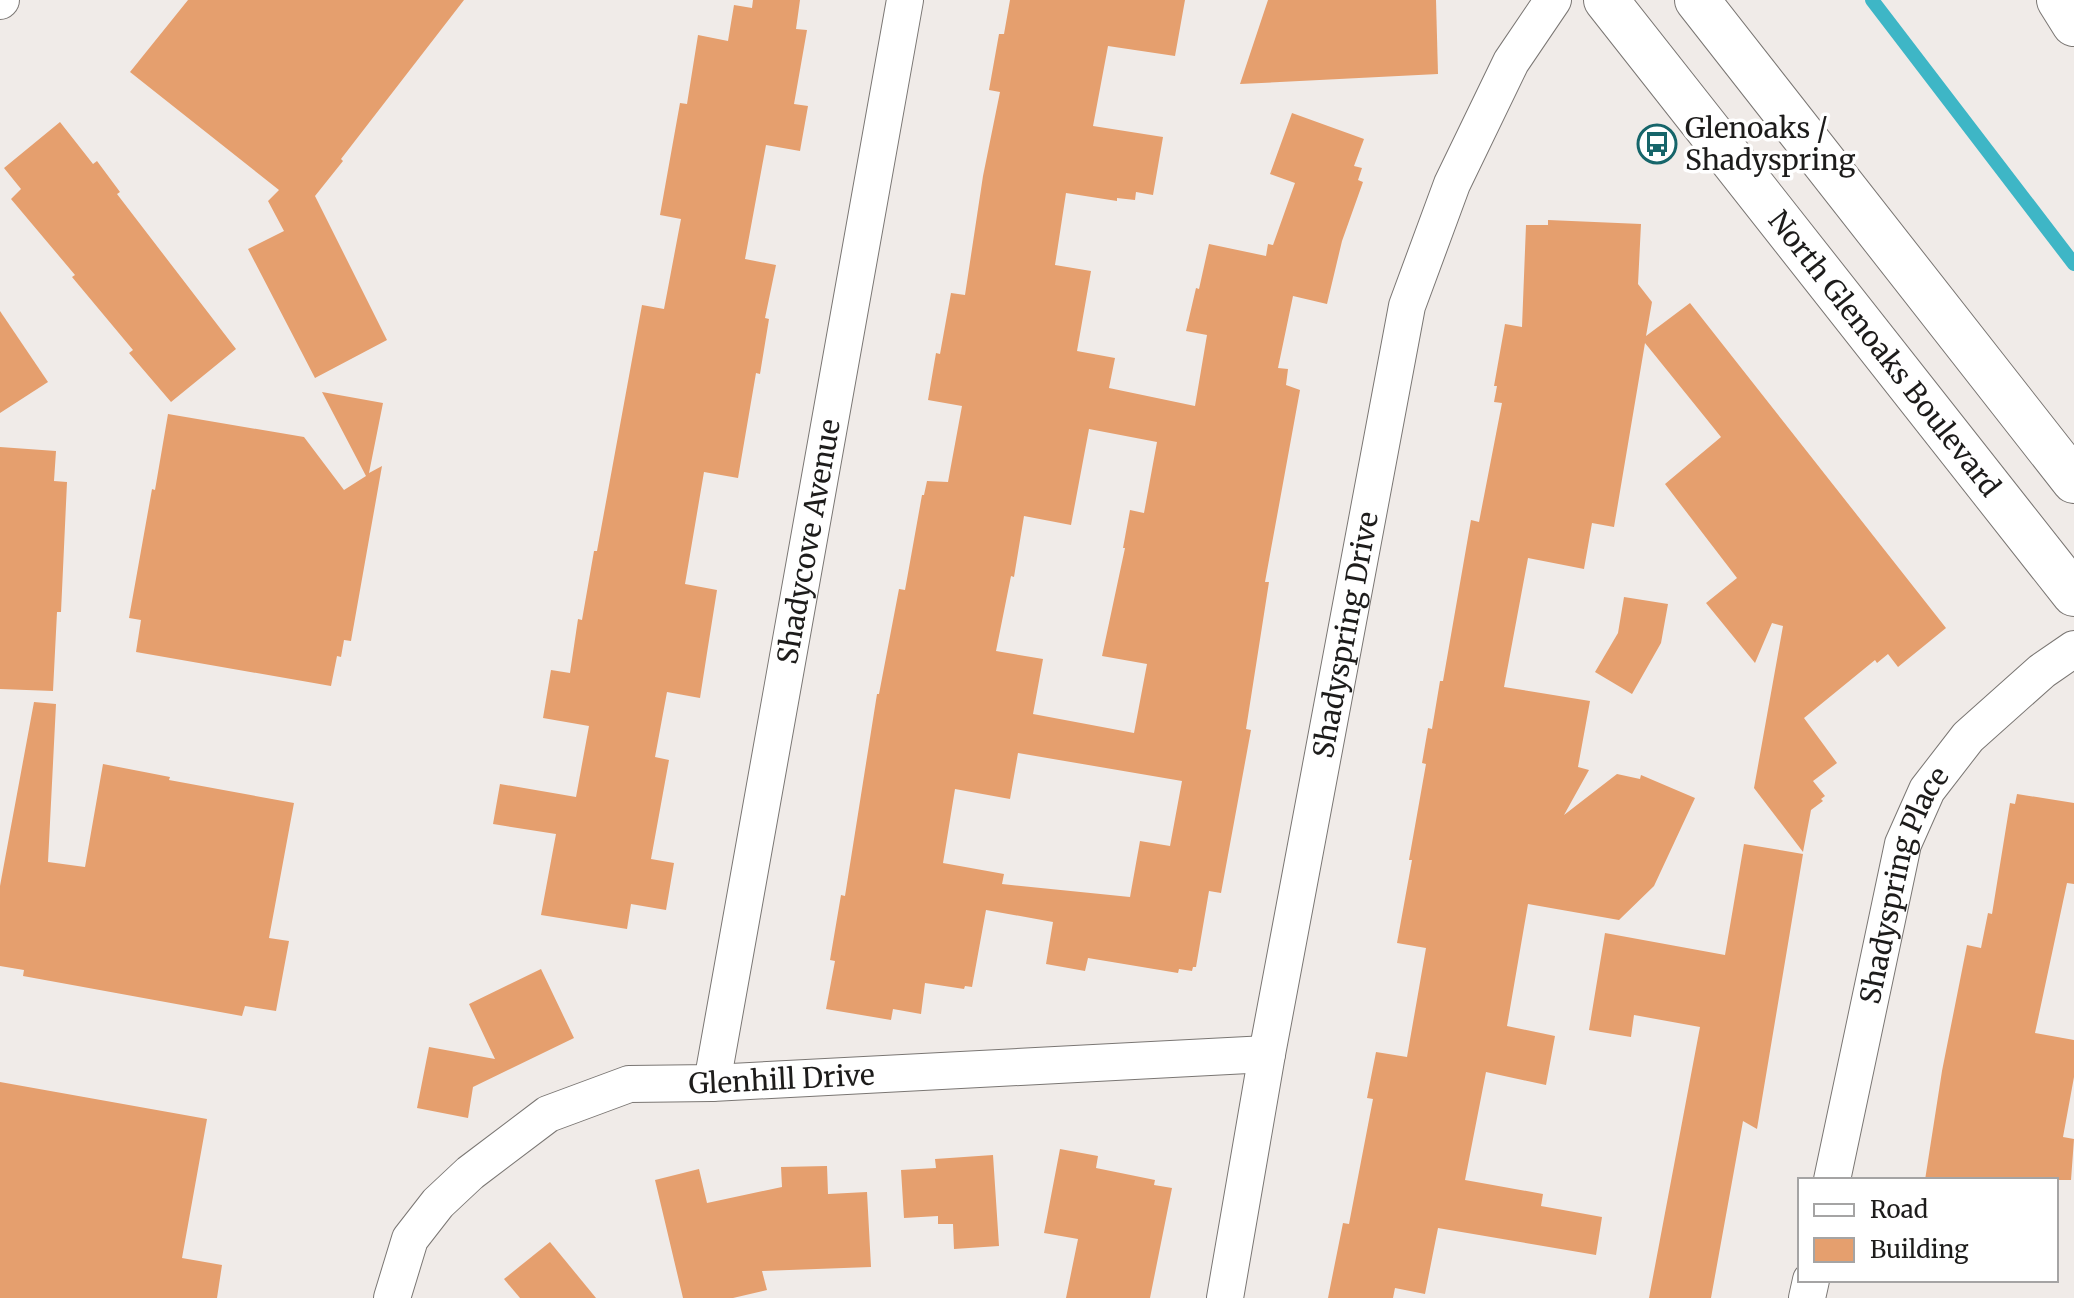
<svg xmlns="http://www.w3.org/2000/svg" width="2074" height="1298" viewBox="0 0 2074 1298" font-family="Merriweather,serif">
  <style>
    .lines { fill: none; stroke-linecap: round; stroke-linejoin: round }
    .stream { stroke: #3eb6c6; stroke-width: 14 }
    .building { fill: #e59f6e; fill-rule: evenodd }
    .minor-casing { stroke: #7a7673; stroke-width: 38 }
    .secondary-casing { stroke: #7a7673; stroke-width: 46 }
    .motorway-casing { stroke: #7a7673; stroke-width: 46 }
    .minor { stroke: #fff; stroke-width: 36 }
    .secondary { stroke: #fff; stroke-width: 44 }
    .motorway { stroke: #fff; stroke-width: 44 }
    .labels { text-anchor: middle; stroke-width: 7; stroke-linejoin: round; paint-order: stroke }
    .poi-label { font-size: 28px; fill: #1d1c1b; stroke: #fff; text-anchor: start }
    .street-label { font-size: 28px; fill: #1d1c1b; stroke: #fff }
  </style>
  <rect width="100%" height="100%" fill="#f0ebe8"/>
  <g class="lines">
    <!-- stream -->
    <polyline class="stream" points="1872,0 2074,264"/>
  </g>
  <!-- building -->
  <g class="building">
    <polygon points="188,0 464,0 341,159 343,161 315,196 387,340 315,378 248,249 284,231 268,201 279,190 130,72"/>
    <polygon points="753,0 800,0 796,29 807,30 794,104 808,106 800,151 766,145 745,259 776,265 765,318 769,319 760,374 756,373 738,478 704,472 685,584 717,590 707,653 700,698 667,692 655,757 669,760 651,859 674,863 666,910 631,904 627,929 541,915 556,834 493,824 500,784 576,797 589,726 543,718 551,670 570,673 578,619 582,620 594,551 597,551 642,305 664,309 681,219 660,215 680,103 687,104 698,35 728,41 734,5 752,8"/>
    <path d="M1010 0H1185L1175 56 1108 46 1093 126 1163 137 1153 195 1136 192 1135 200 1117 198V201L1066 193 1055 265 1091 271 1077 351 1115 358 1109 388 1195 406 1207 335 1186 331 1196 288 1199 289 1209 244 1266 256 1268 244 1273 245 1295 183 1270 174 1292 113 1364 139 1354 166 1362 168 1358 180 1363 182 1342 241 1327 304 1293 296 1278 368 1288 369 1286 385 1300 390 1265 582H1269L1246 729 1251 730 1221 893 1209 891 1196 967H1193L1192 971 1179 969 1178 973 1088 958 1085 971 1046 964 1053 922 986 910 972 987 965 986 964 989 925 983 921 1014 893 1009 891 1020 826 1009 835 961 830 960 841 895 845 896 877 694H879L899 589 905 590 922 495H924L927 481 948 482 962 406 928 400 936 353 940 354 951 293 965 295 983 176 1000 92 989 90 999 34H1004ZM1089 429 1157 442 1144 513 1130 510 1123 548H1125L1102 656 1147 664 1134 733 1033 714 1043 659 996 651 1011 576 1014 577 1024 516 1071 525ZM1018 753 1182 781 1170 846 1140 841 1130 897 1002 884 1004 874 943 863 955 789 1010 799Z"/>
    <polygon points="1268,0 1436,0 1438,74 1240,84"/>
    <polygon points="60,122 93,164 97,161 120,192 117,194 236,349 171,402 129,353 133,350 72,277 75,275 11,199 21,189 4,168"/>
    <polygon points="1548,220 1641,224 1638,284 1652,302 1646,336 1690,303 1946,628 1898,667 1888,654 1877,663 1875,660 1804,718 1837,763 1813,781 1825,796 1821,799 1823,801 1811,810 1803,852 1754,788 1783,626 1772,623 1755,663 1706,603 1737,578 1665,484 1721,437 1645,343 1614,527 1592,523 1584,569 1528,558 1504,687 1590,701 1578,767 1589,770 1564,815 1617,774 1640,779 1641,775 1695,798 1654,886 1619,920 1528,904 1507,1026 1555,1036 1546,1085 1486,1072 1465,1180 1543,1194 1541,1206 1602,1217 1596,1255 1438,1228 1425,1294 1395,1288 1393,1298 1328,1298 1343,1223 1349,1224 1373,1099 1367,1098 1376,1052 1407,1057 1426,948 1397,943 1412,860 1409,860 1426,764 1422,763 1428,728 1432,729 1440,681 1443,681 1471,520 1479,522 1502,403 1494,402 1497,386 1494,386 1505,324 1522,327 1526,225 1548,225"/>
    <polygon points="0,311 48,382 0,413"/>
    <polygon points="322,392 383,403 369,473 382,466 351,641 344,640 341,657 337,656 331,686 136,652 141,620 129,618 152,489 155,490 168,414 304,437 344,490 366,476"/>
    <polygon points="0,447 56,451 54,481 67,482 61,612 57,612 53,691 0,689"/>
    <polygon points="1624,597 1668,604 1661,643 1632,694 1595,672 1618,633"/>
    <polygon points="34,702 56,704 48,862 85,867 103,764 170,777 169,780 294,803 269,938 289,941 276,1011 245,1006 242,1016 23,976 24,970 0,966 0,886"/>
    <polygon points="2017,794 2074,803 2074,884 2067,883 2035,1033 2074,1040 2074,1077 2063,1137 2074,1139 2071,1180 1925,1180 1942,1071 1967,945 1981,948 1988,913 1992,914 2010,803 2015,804"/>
    <polygon points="1744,844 1803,854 1757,1129 1743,1121 1711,1298 1649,1298 1700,1027 1634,1015 1631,1037 1589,1030 1605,933 1725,955"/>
    <polygon points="541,969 574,1038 473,1087 468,1118 417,1108 429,1047 495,1059 469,1004"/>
    <polygon points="0,1082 207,1119 182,1258 222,1265 217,1298 0,1298"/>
    <polygon points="1060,1149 1098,1156 1096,1168 1155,1180 1154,1185 1172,1188 1150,1298 1066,1298 1078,1239 1044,1233"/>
    <polygon points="993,1155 999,1246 954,1249 953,1224 938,1224 938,1216 904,1218 901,1170 936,1168 935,1159"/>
    <polygon points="827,1166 828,1194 867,1192 871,1267 762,1271 767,1290 733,1298 683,1298 655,1180 699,1169 707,1203 782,1187 781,1167"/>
    <polygon points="550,1242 596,1298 520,1298 504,1279"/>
  </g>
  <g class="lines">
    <!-- minor casing -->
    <g class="minor-casing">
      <g id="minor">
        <polyline points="0,1 1,0"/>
        <path id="s1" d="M712 1083 905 0"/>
        <path id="s2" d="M1832 1180 1903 844 1927 790 1968 737 2042 671 2074 649"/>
        <path id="s3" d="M392 1298 410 1239 438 1203 470 1173 548 1114 629 1084 712 1083 1267 1054"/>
        <path id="s4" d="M1225 1298 1267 1054 1407 306 1452 184 1511 62 1553 0"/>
        <polyline points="1807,1298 1811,1280"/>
      </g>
    </g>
    <!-- secondary casing -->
    <g class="secondary-casing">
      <g id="secondary">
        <path id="s5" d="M1606 0 2074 594"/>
        <polyline points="1697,0 2074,481"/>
      </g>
    </g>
    <!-- motorway casing -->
    <g class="motorway-casing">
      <polyline id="motorway" points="2059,0 2074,24"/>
    </g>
    <!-- minor -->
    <use href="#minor" class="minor"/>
    <!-- secondary -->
    <use href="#secondary" class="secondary"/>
    <!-- motorway -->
    <use href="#motorway" class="motorway"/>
  </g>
  <!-- icons -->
  <defs>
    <g id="bus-ring" transform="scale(2)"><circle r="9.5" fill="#fff" stroke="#16656a" stroke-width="1.5"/><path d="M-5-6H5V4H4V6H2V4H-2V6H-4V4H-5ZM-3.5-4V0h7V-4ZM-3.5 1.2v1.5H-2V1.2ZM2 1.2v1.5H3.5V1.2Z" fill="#16656a"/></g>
  </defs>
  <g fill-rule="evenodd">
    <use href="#bus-ring" x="1657" y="144"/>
  </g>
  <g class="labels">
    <!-- poi labels -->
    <g class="poi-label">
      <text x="1685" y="138">Glenoaks /<tspan x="1685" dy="32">Shadyspring</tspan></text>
    </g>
    <!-- street labels -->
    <g class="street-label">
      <text dy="10" stroke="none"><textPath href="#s5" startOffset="450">North Glenoaks Boulevard</textPath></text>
      <text dy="10" stroke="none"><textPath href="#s1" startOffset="550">Shadycove Avenue</textPath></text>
      <text dy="10" stroke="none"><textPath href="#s4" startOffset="674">Shadyspring Drive</textPath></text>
      <text dy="10" stroke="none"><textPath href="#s2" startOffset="304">Shadyspring Place</textPath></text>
      <text dy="10" stroke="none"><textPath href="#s3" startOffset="488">Glenhill Drive</textPath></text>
    </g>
  </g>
  <!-- legend -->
  <rect x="1798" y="1178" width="260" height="104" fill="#ffffff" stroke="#a5a4a4" stroke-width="2"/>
  <rect x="1814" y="1204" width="40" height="12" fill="#ffffff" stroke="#a5a4a4" stroke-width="2"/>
  <text x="1870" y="1218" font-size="24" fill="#1d1c1b">Road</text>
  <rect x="1814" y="1238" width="40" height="24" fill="#e59f6e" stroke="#a5a4a4" stroke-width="2"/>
  <text x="1870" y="1258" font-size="24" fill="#1d1c1b">Building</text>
</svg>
